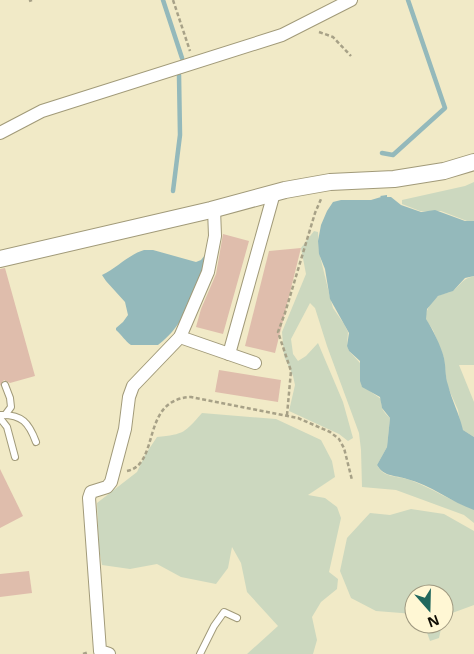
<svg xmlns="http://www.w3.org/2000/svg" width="474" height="654" viewBox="0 0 474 654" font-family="'Open Sans',sans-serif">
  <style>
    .green { fill: #ccd8bf }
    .water { fill: #94b9bb }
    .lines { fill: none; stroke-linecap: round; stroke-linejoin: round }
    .stream { stroke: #94b9bb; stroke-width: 4.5 }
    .building { fill: #dfbdac }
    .service-casing { stroke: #a19a79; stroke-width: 8 }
    .minor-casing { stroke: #a19a79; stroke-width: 14 }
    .tertiary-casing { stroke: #a19a79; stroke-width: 18 }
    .path { stroke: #a7a187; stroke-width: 2.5; stroke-dasharray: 4 2.5; stroke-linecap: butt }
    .service { stroke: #fff; stroke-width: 6 }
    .minor { stroke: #fff; stroke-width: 12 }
    .tertiary { stroke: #fff; stroke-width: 16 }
  </style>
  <rect width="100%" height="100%" fill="#f1eac7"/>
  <!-- green -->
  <g class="green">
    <polygon points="474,182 474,221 467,221 441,211 420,211 402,204 402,200 465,186"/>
    <path d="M314 231 318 232 319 252 330 297 333 308 344 324 348 332 347 345 349 351 360 363 361 385 381 399C381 408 383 412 390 418L387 447 377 465C384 479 397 475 410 480 432 488 452 502 474 509V523L464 515 396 490 362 487 361 450 359 433 327 346 315 308 310 303 291 339 293 354 298 361 306 356 318 343 343 402 353 438 348 441 339 434 289 411 295 385 293 376 284 356 282 332 306 274 301 248Z"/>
    <path d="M474 276V365H459L474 402V437L463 430 461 427 458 410 447 385 444 358 433 330 425 318C427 309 431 300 440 295 445 293 450 293 455 289 463 282 463 279 474 276Z"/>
    <path d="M202 413 276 419 321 440 332 461 335 477 308 495 325 498 337 507 341 518 329 572 338 579 337 589 321 602 312 617 317 640 313 654H247L278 626 247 592 241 563 232 547 228 568 216 584 181 577 157 564 130 569 102 565 99 549 97 503 137 472 145 455 157 437C185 434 184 433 202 413Z"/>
    <polygon points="411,509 444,514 474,531 474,605 444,616 444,594 414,594 414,614 376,611 351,598 340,571 347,538 370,513 390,515"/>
    <polygon points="424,624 442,624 439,638 430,641"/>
  </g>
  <!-- water -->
  <g class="water">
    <path d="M387 195V197H391L401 205 421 212 435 210 465 221H474V276L465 278 453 291 438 296 427 309 426 319C433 330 441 346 444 358 446 367 445 376 448 385 452 401 459 413 463 430L474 437V510C451 502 431 485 407 479 395 475 384 477 377 465L387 447 390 418 382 408 380 397 362 387 360 381V361L349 351 347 346 349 333 330 299 325 269 319 254 318 241 321 225 327 211 333 202 341 200H371L381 197 380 196Z"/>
    <path d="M144 250H153L196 262 201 260 209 250C199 283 187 324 158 345H131C125 341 122 335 116 330V328L123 322 128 315 125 302 106 281 102 275C117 268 128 255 144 250Z"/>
  </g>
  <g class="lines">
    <!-- stream -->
    <g class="stream">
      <polyline points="163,0 182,58"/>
      <polyline points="382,153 393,155 445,108 408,0"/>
      <polyline points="173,191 180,135 179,75"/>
    </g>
  </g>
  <!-- building -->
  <g class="building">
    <polygon points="223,234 249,241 223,334 196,327 201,309 216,274"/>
    <polygon points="301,248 275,353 245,346 269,251"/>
    <polygon points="5,268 35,376 10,383 4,380 0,386 0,269"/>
    <polygon points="219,370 281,380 278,402 215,392"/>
    <polygon points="0,469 23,516 0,528"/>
    <polygon points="29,571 32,593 0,597 0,574"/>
  </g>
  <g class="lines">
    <!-- service casing -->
    <g class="service-casing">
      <g id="service">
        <polyline points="5,385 10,398 11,407 5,415"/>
        <path d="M0 415C22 414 29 423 36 442"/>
        <polyline points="0,418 7,427 15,457"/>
        <polyline points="200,654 214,626 224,612 237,618"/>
      </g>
    </g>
    <!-- minor casing -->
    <g class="minor-casing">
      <g id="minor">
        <polyline points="0,133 42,111 282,35 351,0"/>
        <polyline points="180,337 255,363"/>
        <polyline points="229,354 274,193"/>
        <polyline points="109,654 100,651 89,498 91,492 107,487 111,482 125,429 129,397 133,386 180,337 208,272 215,236 214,209"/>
      </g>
    </g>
    <!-- tertiary casing -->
    <g class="tertiary-casing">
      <polyline id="tertiary" points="0,259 211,210 285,190 330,182 394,179 444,171 474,162"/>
    </g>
    <!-- path -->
    <g class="path">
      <polyline points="173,0 190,51"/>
      <polyline points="29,1 32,0"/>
      <polyline points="319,32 333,37 351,56"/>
      <polyline points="287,415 291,371 278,332 285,313 315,213 321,199"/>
      <path d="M127 471C161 464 140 399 191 397L298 418 330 432 339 439 344 448 352 480"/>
      <polyline points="83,654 89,652"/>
    </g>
    <!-- service -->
    <use href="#service" class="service"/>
    <!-- minor -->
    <use href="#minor" class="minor"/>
    <!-- tertiary -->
    <use href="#tertiary" class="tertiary"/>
  </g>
  <!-- north arrow -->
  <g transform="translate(429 609) rotate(160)"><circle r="24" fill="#fff7d4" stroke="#9f9980"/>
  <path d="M0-4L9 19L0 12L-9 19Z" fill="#20675d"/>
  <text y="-8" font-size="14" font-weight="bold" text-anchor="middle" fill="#0f0c03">N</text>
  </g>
</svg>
